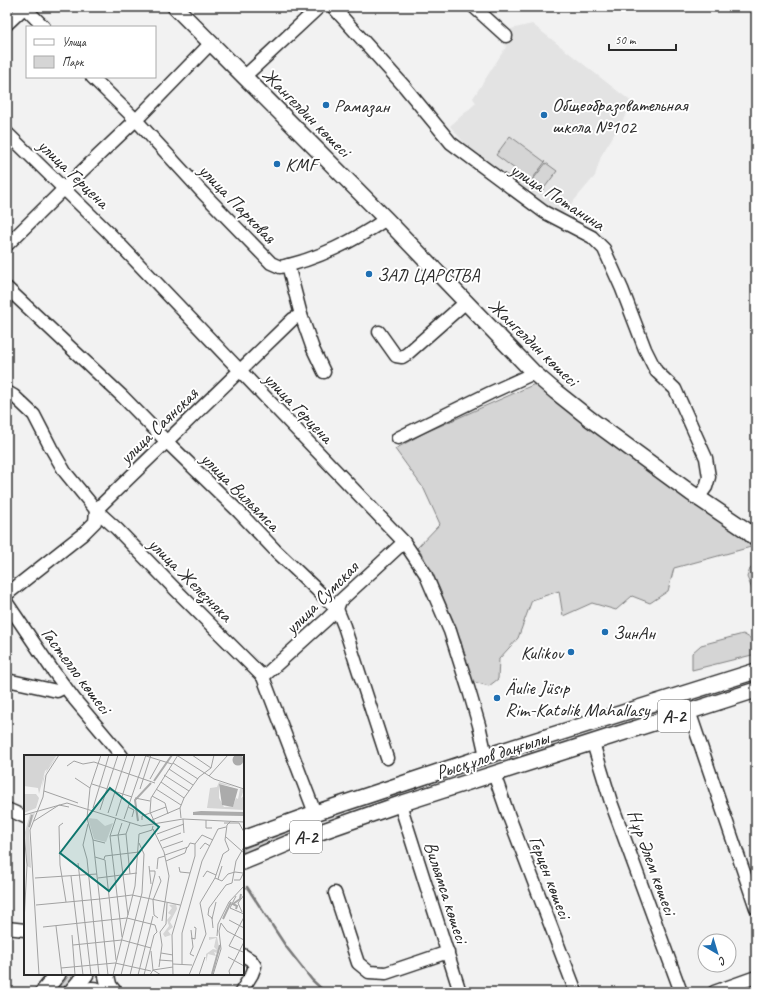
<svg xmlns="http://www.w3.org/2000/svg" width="763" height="999" viewBox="0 0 763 999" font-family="Caveat,sans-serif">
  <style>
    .built { fill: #e3e3e3 }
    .green { fill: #d5d5d5; stroke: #808080 }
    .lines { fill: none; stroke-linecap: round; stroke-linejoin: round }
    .stream { stroke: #787878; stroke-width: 2.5 }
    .minor-casing { stroke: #2b2b2b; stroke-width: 15 }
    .major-casing { stroke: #2b2b2b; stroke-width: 18 }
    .minor { stroke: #fff; stroke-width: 12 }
    .major { stroke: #fff; stroke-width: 15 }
    .poi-dot { fill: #1f6fb2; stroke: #fff; stroke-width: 1.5 }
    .labels { text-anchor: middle; stroke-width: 4; stroke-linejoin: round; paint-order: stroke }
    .shield { fill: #fff; stroke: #6b6b6b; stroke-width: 1 }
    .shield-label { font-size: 18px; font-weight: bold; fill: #2b2b2b }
    .poi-label { font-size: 19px; fill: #2b2b2b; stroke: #fff; text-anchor: start }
    .street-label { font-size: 19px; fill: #2b2b2b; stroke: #fff }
    .inset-river { fill: none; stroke: #ababab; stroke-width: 2 }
    .inset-road { fill: none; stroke: #a2a2a2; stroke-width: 1 }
    .view { fill: #0f766e; fill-opacity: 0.15; stroke: #0f766e; stroke-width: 2 }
    .inset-edge { fill: none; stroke: #2b2b2b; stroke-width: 2 }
  </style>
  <rect width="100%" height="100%" fill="#f2f2f2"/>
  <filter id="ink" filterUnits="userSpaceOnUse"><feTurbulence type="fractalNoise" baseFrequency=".025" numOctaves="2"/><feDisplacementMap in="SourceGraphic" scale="8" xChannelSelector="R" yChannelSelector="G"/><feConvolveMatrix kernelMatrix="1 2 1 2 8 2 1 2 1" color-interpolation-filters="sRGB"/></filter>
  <g filter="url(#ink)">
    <!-- built -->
    <polygon class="built" points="532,24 633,103 601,156 595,176 561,216 471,151 450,126 476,103 473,98 506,47 503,41 511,29"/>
    <!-- green -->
    <g class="green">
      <polygon points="510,136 545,162 531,181 496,155"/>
      <polygon points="546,163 557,171 542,191 531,182"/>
      <polygon points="535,384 740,531 751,547 674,568 668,591 650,603 632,596 616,610 592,603 563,616 559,591 532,600 518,638 499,659 498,679 489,686 470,681 461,641 444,611 430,578 424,557 417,548 440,524 424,489 395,449 424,433"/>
      <polygon points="756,564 756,593 752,589 747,577 750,569"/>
      <polygon points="743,634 750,638 756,644 756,654 692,670 692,653 701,645"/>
      <polygon points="313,820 312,826 243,854 243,849"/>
      <polygon points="70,974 78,974 63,992 56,992"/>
    </g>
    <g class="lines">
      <!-- stream -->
      <polyline class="stream" points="247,887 287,948 312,980 325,992"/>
      <!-- minor casing -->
      <g class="minor-casing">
        <g id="minor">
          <polyline points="24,7 44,27"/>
          <polyline points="333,7 404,86 451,143 544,212 592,237 604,249 622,289 645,349 656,371 675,389 706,458 709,477 706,487 698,498"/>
          <polyline points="474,7 506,36"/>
          <polyline points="7,24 25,7"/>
          <path d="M92 77 136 120 203 193 271 263 280 267C316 260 356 240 386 219"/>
          <polyline points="244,77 319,7"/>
          <polyline points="7,133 108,232 271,403 404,542 425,573 450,631 470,694 479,725 486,756"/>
          <polyline points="7,245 81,172 141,115 211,43"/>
          <polyline points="7,288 122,396 167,442 239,512 275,550 337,609 344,626 387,758"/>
          <polyline points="301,315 313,349 324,372"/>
          <polyline points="379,332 396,356 402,357 407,354 466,302"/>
          <polyline points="7,392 14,396 34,415 51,448 65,472 96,510 117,529 176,590 263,677 315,813"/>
          <polyline points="398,438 490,393 534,373"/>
          <polyline points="7,594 83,534 95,522 96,510 293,319 301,315 288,265"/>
          <polyline points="7,603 51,668 75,700 122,756"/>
          <polyline points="263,677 327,619 337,609 340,601 404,542"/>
          <polyline points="7,680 57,691 65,687"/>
          <polyline points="689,711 756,908"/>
          <polyline points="593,743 611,802 681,992"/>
          <polyline points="494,774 508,814 576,992"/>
          <polyline points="400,804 460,992"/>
          <polyline points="7,809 25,817"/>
          <polyline points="335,893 358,963 369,972 386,973 448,952"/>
          <polyline points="7,928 25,930"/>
          <polyline points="241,992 252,974 255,966 251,960 243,955"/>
          <polyline points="714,992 756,977"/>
        </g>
      </g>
      <!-- major casing -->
      <g class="major-casing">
        <g id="major">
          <polyline points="175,7 386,219 534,373 556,392 590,419 691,493 746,530 756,539"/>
          <polyline points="243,839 315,813 486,756 756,671"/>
          <polyline points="243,862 289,843 400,804 756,690"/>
          <polyline points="106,974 109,986 114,992"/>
          <polyline points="43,992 58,974"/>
          <polyline points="71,992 86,974"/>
          <path d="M81 992C88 989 94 988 101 992"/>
        </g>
      </g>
      <!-- minor -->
      <use href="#minor" class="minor"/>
      <!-- major -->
      <use href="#major" class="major"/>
    </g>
  </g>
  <!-- markers -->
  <g class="poi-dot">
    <circle cx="326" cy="105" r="4"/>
    <circle cx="544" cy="115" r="4"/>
    <circle cx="277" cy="164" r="4"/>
    <circle cx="369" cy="274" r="4"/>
    <circle cx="605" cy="632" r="4"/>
    <circle cx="571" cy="652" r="4"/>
    <circle cx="497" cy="698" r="4"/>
  </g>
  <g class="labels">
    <!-- shield labels -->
    <g class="shield">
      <rect x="658" y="700" width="32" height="32" rx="3"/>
      <rect x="290" y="821" width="32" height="32" rx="3"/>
    </g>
    <g class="shield-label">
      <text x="674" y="722">A-2</text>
      <text x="306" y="843">A-2</text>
    </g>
    <!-- poi labels -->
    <g class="poi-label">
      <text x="552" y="111">Общеобразовательная<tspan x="552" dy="22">школа №102</tspan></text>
      <text x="334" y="112">Рамазан</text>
      <text x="285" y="171">KMF</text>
      <text x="377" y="281">ЗАЛ ЦАРСТВА</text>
      <text x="613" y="639">ЗинАн</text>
      <text x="563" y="659" text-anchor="end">Kulikov</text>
      <text x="505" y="694">Äulie Jüsıp<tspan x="505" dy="22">Rim-Katolik Mahallasy</tspan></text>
    </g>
    <!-- street labels -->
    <g class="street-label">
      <text transform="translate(307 112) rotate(45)" y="7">Жангелдин көшесі</text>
      <text transform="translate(74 173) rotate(44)" y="7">улица Герцена</text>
      <text transform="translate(558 196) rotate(33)" y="7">улица Потанина</text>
      <text transform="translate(238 203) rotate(46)" y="7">улица Парковая</text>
      <text transform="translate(534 342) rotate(44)" y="7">Жангелдин көшесі</text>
      <text transform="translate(299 407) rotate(46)" y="7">улица Герцена</text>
      <text transform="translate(158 425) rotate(-44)" y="7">улица Саянская</text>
      <text transform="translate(241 491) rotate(45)" y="7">улица Вильямса</text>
      <text transform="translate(191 579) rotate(45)" y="7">улица Железняка</text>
      <text transform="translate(321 597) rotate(-45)" y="7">улица Сумская</text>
      <text transform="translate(77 670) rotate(53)" y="7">Гастелло көшесі</text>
      <text transform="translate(492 754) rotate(-18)" y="7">Рысқұлов даңғылы</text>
      <text transform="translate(653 862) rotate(70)" y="7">Нұр Әлем көшесі</text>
      <text transform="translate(551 877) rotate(69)" y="7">Герцен көшесі</text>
      <text transform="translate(447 892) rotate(72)" y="7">Вильямса көшесі</text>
    </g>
  </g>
  <!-- overview -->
  <g transform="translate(24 755)">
    <rect width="220" height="220" fill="#f2f2f2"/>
    <path d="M0 0H33L24 12 34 0 21 19 18 33 19 24 23 14 21 16 15 39 14 33 0 31ZM195 27 212 32 195 29V43L200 52 209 51 212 43 214 44 216 34H220L217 43 220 41V55L183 53 186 33 193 32ZM0 39H12L15 43 12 53 0 58ZM11 58 5 74 7 113 3 111 1 77 6 59ZM64 63 73 64 81 71 89 68 82 87 70 84ZM152 149 153 154 146 167 149 172 144 176 147 180 141 182 139 179 145 171 143 165 147 160 144 158 148 153 145 150ZM185 182H193L195 192 193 198 190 197 192 201 184 199 182 207V199L189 194 193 195 190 192 192 183 185 185Z" fill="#d5d5d5"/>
    <path d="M208.5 5a5.5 5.5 0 1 1 11 0a5.5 5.5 0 1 1-11 0ZM195 29 214 34 209 52 198 50ZM177 56 220 57V61L169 60V57Z" fill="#ababab"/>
    <path class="inset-river" d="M130 26 148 0M114 66 111 45 127 28M5 72 8 60M212 154 213 151 209 149 216 144 217 139M199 164 207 147M188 219 196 190"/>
    <path class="inset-road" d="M77 0 66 33 63 63 69 85 84 220M119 0 148 9M168 0 187 13M154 1 190 24 220 34M149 8 174 24M43 11 50 6 59 9 70 7 131 28M145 14 169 30M140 20 165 36M185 21 204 0M51 23 66 33M126 24 136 6M137 27 160 43M68 29 108 42M116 34 127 0M132 34 157 50M20 36 54 48M128 41 141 48 144 59M111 43 126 46M104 52 110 55 108 62M69 53 85 0M76 55 94 0M84 58 103 0M0 60 43 48 117 71 159 64 220 67M92 61 111 0M92 63 86 81 98 182M157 63 156 53 160 43 175 22 187 13 190 0M100 64 122 0M159 64 160 78M118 65V61L142 52M128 65 156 53M182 65V73H188M10 66 35 50 45 52M39 68 35 71 36 110 42 147M98 68 94 80 104 160M131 68 126 57 127 43 154 0M200 68H215L220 77M64 69 59 90 63 104 75 220M129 74 140 97 145 121 138 166M0 78 3 110 0 167M133 79 160 69M86 81 102 79M202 82 220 98M69 85 81 88M136 86 157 78M139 93 159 86M176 94 181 88 186 91M141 100 164 92 166 88 171 89M71 102 81 105 92 205M80 104 81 101 115 97M142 106 161 98 163 92M54 108 67 220M125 111 127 129M155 112 156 117 166 118M133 114 134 103 141 101M106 119 102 79 106 68M47 121 59 220M179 122 183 116 192 120M11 123 73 119M74 123 113 118M191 123 198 126 204 119 211 117 219 118M194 124 198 111M210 125H216L220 117M76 144 108 140 156 150M12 150 76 144M206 153 212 141M206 153 220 159M218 157 214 148 220 140M134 163 130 160 129 145 137 126 135 121M188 164 192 147M205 165 220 173M32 171 38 220M19 172 103 163 131 170 133 177M189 173 188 163 184 160 185 153 202 130 208 128 212 106 220 92M167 175 169 192 166 199 170 201M48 180 51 220M193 181 194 169 205 147 220 131M167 183 171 184 172 173 170 172M49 190 98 185 127 193M219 197 205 191 220 162M137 198 149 200M204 202 220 211M135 205 149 206M149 209 168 210M158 209V178L178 106 194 74 202 72M135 212 138 190 136 177 142 169 143 148M37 213 91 208 127 216M15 220 6 75 19 42 22 20 35 0M89 220 111 131 115 79 128 75 129 71M97 220 118 138 120 99 115 88M106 220 131 119V116H126M114 220 129 161M120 220 130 180 133 177M126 220 129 215 127 196M137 220 129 215 149 212M149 220 148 180 171 101V89L178 80 189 85M165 220 182 179 176 148 191 123 199 99 205 95 201 85 203 70 207 66M175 220 181 202M189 220 197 194 195 176 197 168 203 176 220 185M206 220 205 216 220 187"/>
    <path class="view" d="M86 33 135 72 85 136 36 98Z"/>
    <rect width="220" height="220" class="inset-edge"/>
  </g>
  <!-- margin -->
  <rect width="763" height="999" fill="none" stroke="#fff" stroke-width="24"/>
  <rect x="12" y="12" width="739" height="975" fill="none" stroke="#2b2b2b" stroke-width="1.5" filter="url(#ink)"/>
  <!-- legend -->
  <rect x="26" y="26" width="130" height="52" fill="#ffffff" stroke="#aaaaaa"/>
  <rect x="34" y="39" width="20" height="6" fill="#ffffff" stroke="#aaaaaa"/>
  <text x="62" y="46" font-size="12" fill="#2b2b2b">Улица</text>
  <rect x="34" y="56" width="20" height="12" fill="#d5d5d5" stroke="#aaaaaa"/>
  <text x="62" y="66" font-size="12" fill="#2b2b2b">Парк</text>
  <!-- north arrow -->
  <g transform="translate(717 953) rotate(142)"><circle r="19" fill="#ffffff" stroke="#aaaaaa"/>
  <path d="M0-3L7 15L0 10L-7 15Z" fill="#1f6fb2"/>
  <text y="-6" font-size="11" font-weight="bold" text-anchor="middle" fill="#2b2b2b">С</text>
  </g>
  <!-- scale -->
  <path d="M609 44v6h67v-6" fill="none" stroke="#2b2b2b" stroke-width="2"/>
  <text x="615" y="44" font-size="12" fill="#2b2b2b" stroke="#ffffff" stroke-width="3" paint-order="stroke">50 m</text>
</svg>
